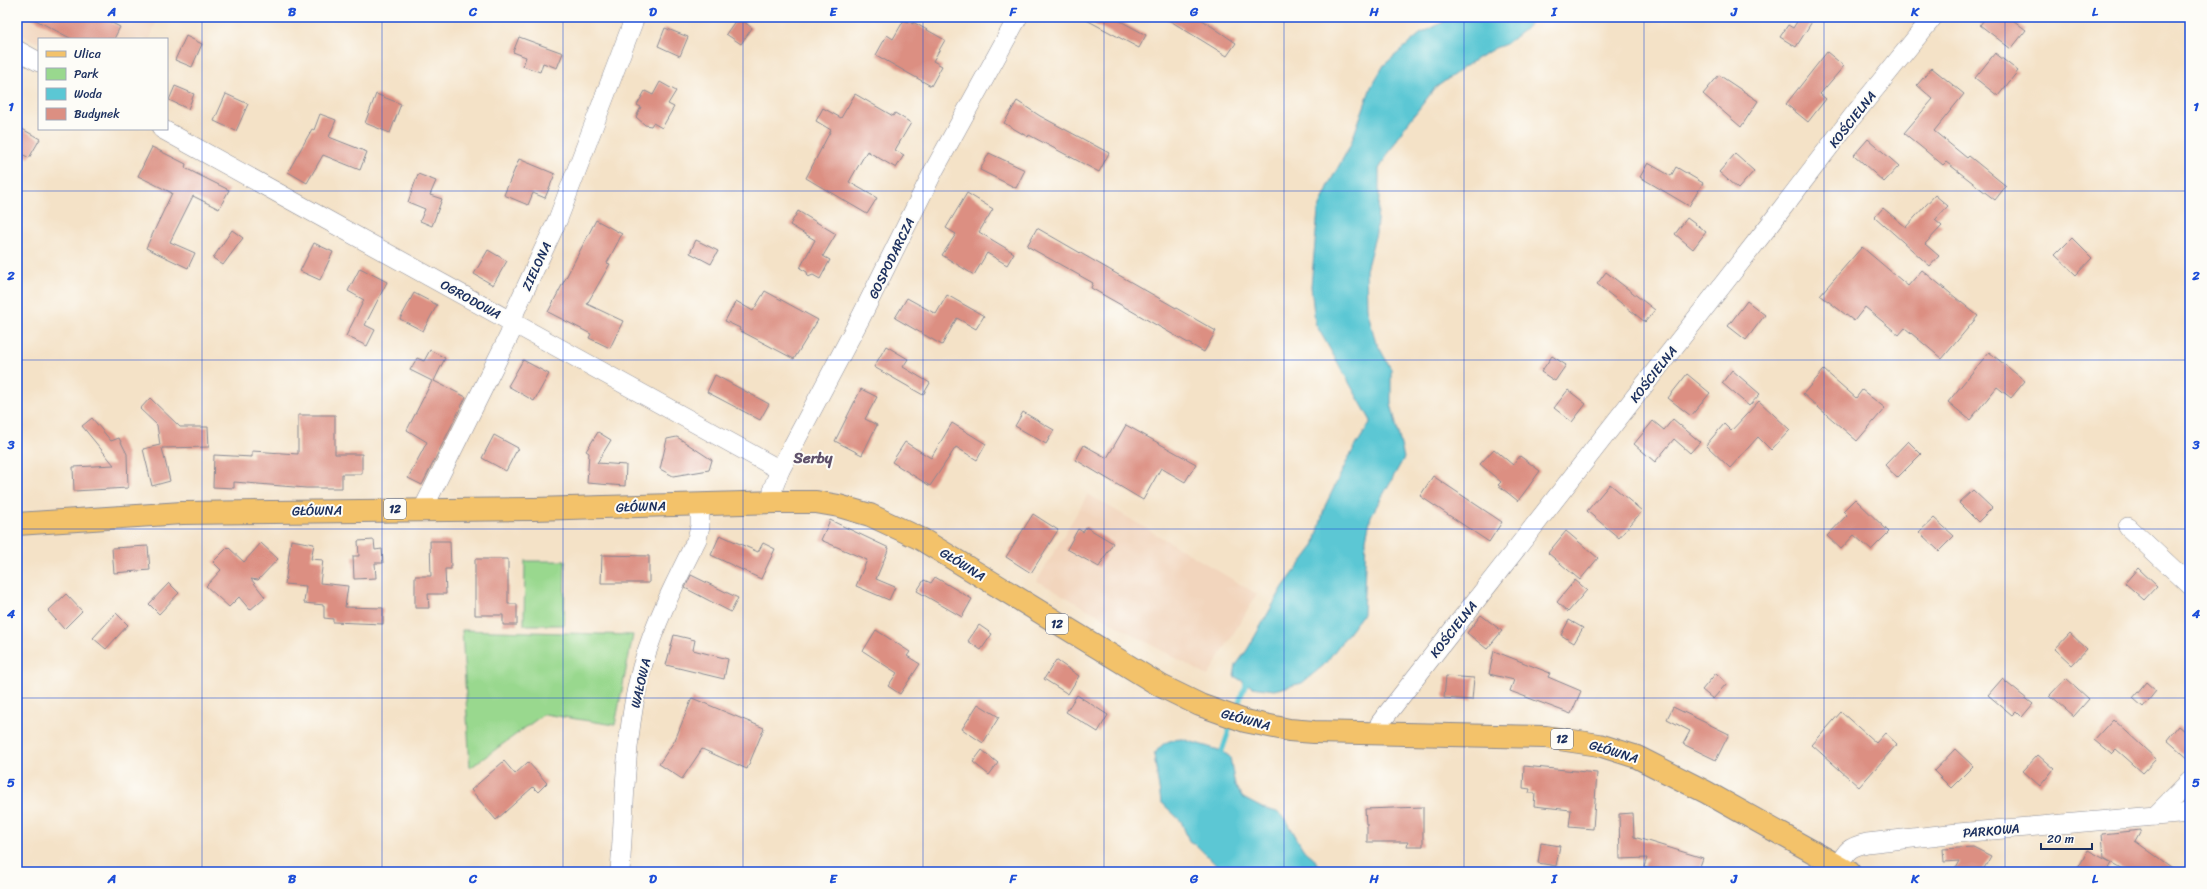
<svg xmlns="http://www.w3.org/2000/svg" width="2207" height="889" viewBox="0 0 2207 889" font-family="Sriracha,sans-serif">
  <style>
    .built { fill: #f2d5bd }
    .green { fill: #99d88e; stroke: #5a8476 }
    .water { fill: #5bc7d4; stroke: #3b7b99 }
    .lines { fill: none; stroke-linecap: round; stroke-linejoin: round }
    .stream { stroke: #5bc7d4; stroke-width: 5 }
    .building { fill: #dc8f82 }
    .street-casing { stroke: #888892; stroke-width: 20 }
    .primary-casing { stroke: #888892; stroke-width: 24 }
    .street { stroke: #fff; stroke-width: 19 }
    .primary { stroke: #f3c26a; stroke-width: 22 }
    .grid { fill: none; stroke: #1d4ed8; stroke-width: 1; stroke-opacity: 0.55 }
    .labels { text-anchor: middle; stroke-width: 4; stroke-linejoin: round; paint-order: stroke }
    .shield { fill: #fdfcf7; stroke: #5f6c8c; stroke-width: 1 }
    .shield-label { font-size: 12px; font-weight: bold; fill: #1b2f5e }
    .street-label { font-size: 13px; fill: #1b2f5e; stroke: #fdfcf7 }
    .quarter-label { font-size: 15px; font-weight: bold; fill: #5f516b; stroke: #fdfcf7 }
    .neatline { fill: none; stroke: #1d4ed8; stroke-width: 1.5 }
    .grid-label { font-size: 13px; text-anchor: middle; font-weight: bold; fill: #1d4ed8 }
  </style>
  <rect width="100%" height="100%" fill="#fdfcf7"/>
  <filter id="ink" filterUnits="userSpaceOnUse"><feTurbulence type="fractalNoise" baseFrequency=".025" numOctaves="2"/><feDisplacementMap in="SourceGraphic" scale="8" xChannelSelector="R" yChannelSelector="G"/><feConvolveMatrix kernelMatrix="1 2 1 2 8 2 1 2 1" color-interpolation-filters="sRGB"/></filter>
  <filter id="wash" filterUnits="userSpaceOnUse"><feTurbulence type="fractalNoise" baseFrequency=".012" numOctaves="4" result="noise"/><feDisplacementMap in="SourceGraphic" scale="16" xChannelSelector="R" yChannelSelector="G"/><feGaussianBlur stdDeviation="0.9" result="paint"/><feColorMatrix in="noise" values="0 0 0 0 0 0 0 0 0 0 0 0 0 0 0 0 0 1.4 0 .05"/><feComposite in="paint" operator="in"/></filter>
  <g filter="url(#wash)">
    <rect width="100%" height="100%" fill="#f4e2c7"/>
    <!-- built -->
    <g class="built">
      <polygon points="17,17 158,17 150,39 39,39 39,44 17,32"/>
      <polygon points="1088,494 1257,594 1208,676 1037,581"/>
    </g>
    <!-- green -->
    <g class="green">
      <polygon points="525,561 565,561 564,625 524,625"/>
      <polygon points="462,630 633,635 615,725 544,714 470,768"/>
    </g>
    <!-- water -->
    <g class="water">
      <polygon points="1453,17 1536,17 1525,29 1506,44 1495,48 1476,59 1435,88 1404,128 1379,169 1379,198 1376,233 1366,270 1367,308 1375,340 1391,369 1391,403 1404,458 1371,516 1366,539 1363,614 1324,665 1302,683 1274,690 1252,687 1234,676 1236,665 1247,650 1283,587 1314,546 1325,506 1349,457 1371,421 1315,323 1311,286 1318,211 1331,180 1350,146 1371,87 1384,65 1420,34"/>
      <path d="M1182 739 1222 751 1230 757 1235 786 1243 798 1262 808 1277 812 1287 821 1303 849 1314 858 1321 872H1223L1194 843 1189 841 1181 821 1161 802 1154 755C1162 743 1167 740 1182 739Z"/>
    </g>
    <g class="lines">
      <!-- stream -->
      <g class="stream">
        <polyline points="1235,712 1246,683"/>
        <polyline points="1222,751 1232,722"/>
      </g>
    </g>
    <g id="blocks">
      <!-- building -->
      <g class="building">
        <polygon points="30,17 100,17 120,27 114,39 72,39"/>
        <polygon points="738,17 752,28 741,44 726,34"/>
        <polygon points="1081,17 1113,17 1146,35 1139,48"/>
        <polygon points="1164,17 1198,17 1236,43 1227,56"/>
        <polygon points="1800,17 1815,17 1796,47 1780,37 1788,25 1793,28"/>
        <polygon points="1986,17 2009,17 2026,30 2011,49 1980,25"/>
        <polygon points="904,20 913,24 913,22 945,40 933,61 942,66 931,86 876,55 887,35 893,39"/>
        <polygon points="665,28 688,37 680,56 658,46"/>
        <polygon points="186,36 202,44 192,67 175,60"/>
        <polygon points="519,37 563,53 557,68 543,63 540,72 523,66 526,57 513,52"/>
        <polygon points="1827,52 1844,66 1820,94 1826,99 1808,122 1786,104"/>
        <polygon points="1995,53 2018,71 1998,96 1975,78"/>
        <polygon points="1932,68 1964,94 1934,131 1967,158 1969,156 2006,186 1995,200 1946,162 1943,165 1904,133 1933,99 1917,85"/>
        <polygon points="1719,75 1758,101 1741,127 1703,94"/>
        <polygon points="660,82 676,91 668,104 674,107 662,128 653,123 651,126 645,125 636,117 641,107 637,105 645,91 653,95"/>
        <polygon points="175,86 194,94 188,109 169,100"/>
        <polygon points="226,94 248,104 236,131 214,121"/>
        <polygon points="376,94 401,104 390,133 365,123"/>
        <polygon points="855,94 893,116 895,113 911,123 895,150 904,155 896,168 867,151 849,182 877,198 867,214 806,178 831,130 816,121 823,108 841,118"/>
        <polygon points="1017,101 1040,116 1109,153 1099,172 1029,135 1028,137 1004,123"/>
        <polygon points="320,114 336,120 329,137 367,152 360,170 323,155 307,183 288,172 312,129 314,130"/>
        <polygon points="17,126 40,139 29,158 17,151"/>
        <polygon points="1868,139 1899,166 1884,182 1854,155"/>
        <polygon points="152,147 186,164 185,168 229,190 219,209 193,196 170,242 195,253 188,268 146,248 172,193 138,176"/>
        <polygon points="989,153 1025,170 1016,188 980,170"/>
        <polygon points="1735,154 1754,171 1738,189 1719,172"/>
        <polygon points="519,159 555,174 545,198 533,193 528,205 504,195"/>
        <polygon points="1648,163 1671,176 1676,167 1703,183 1689,206 1640,177"/>
        <polygon points="418,174 436,181 430,195 442,199 432,226 420,221 425,209 408,202"/>
        <polygon points="967,193 993,209 979,232 1014,253 1007,265 987,253 974,275 942,255 956,234 946,228"/>
        <polygon points="1935,195 1948,206 1935,220 1942,226 1925,244 1939,256 1930,266 1875,217 1883,208 1906,227"/>
        <polygon points="798,211 836,234 823,256 830,260 820,279 813,275 808,277 807,272 800,268 815,240 790,225"/>
        <polygon points="1687,218 1706,232 1693,249 1675,234"/>
        <polygon points="596,220 622,234 607,263 610,264 587,304 623,321 610,348 589,338 591,334 548,312"/>
        <polygon points="1037,228 1216,331 1204,352 1091,288 1093,283 1027,246"/>
        <polygon points="232,230 243,238 223,265 213,258"/>
        <polygon points="2072,238 2092,258 2076,275 2055,255"/>
        <polygon points="696,240 718,251 711,264 690,253"/>
        <polygon points="314,243 333,252 320,280 300,271"/>
        <polygon points="1862,247 1908,286 1922,270 1978,316 1942,359 1905,328 1899,335 1865,307 1854,321 1820,295"/>
        <polygon points="488,250 507,261 493,285 474,274"/>
        <polygon points="360,268 387,282 365,325 375,330 367,346 346,336 364,300 348,291"/>
        <polygon points="1606,272 1655,310 1645,322 1597,284"/>
        <polygon points="765,291 818,320 794,359 739,330 740,328 725,321 736,301 753,311"/>
        <polygon points="414,293 437,305 423,331 400,319"/>
        <polygon points="947,295 984,316 976,329 957,318 942,345 895,318 907,298 936,314"/>
        <polygon points="1747,301 1765,315 1746,340 1728,326"/>
        <polygon points="886,346 908,359 903,367 930,383 923,395 874,367"/>
        <polygon points="430,350 445,358 434,381 466,397 422,485 408,478 427,442 407,430 432,381 410,370 417,358 424,361"/>
        <polygon points="1989,352 2025,381 2011,398 1997,387 1970,420 1948,402"/>
        <polygon points="1552,356 1566,365 1555,381 1541,372"/>
        <polygon points="523,360 549,374 534,401 508,386"/>
        <polygon points="1732,370 1760,394 1749,406 1722,383"/>
        <polygon points="1824,370 1856,398 1862,390 1885,408 1857,441 1803,394"/>
        <polygon points="1687,374 1710,393 1691,416 1668,398"/>
        <polygon points="715,375 769,404 760,420 707,392"/>
        <polygon points="861,389 877,397 865,419 877,425 862,455 835,441"/>
        <polygon points="1568,390 1586,404 1572,422 1554,408"/>
        <polygon points="150,398 180,427 208,427 209,447 162,448 170,481 152,486 143,449 160,445 157,425 140,409"/>
        <polygon points="1759,401 1790,430 1771,450 1758,437 1730,468 1706,445 1724,424 1731,431"/>
        <polygon points="1023,412 1054,430 1046,444 1015,426"/>
        <polygon points="298,415 335,415 335,454 362,454 362,474 342,474 342,488 306,488 234,482 234,488 213,487 214,455 252,457 252,451 298,454"/>
        <polygon points="92,418 111,441 119,438 127,454 128,488 74,491 73,467 114,465 82,426"/>
        <polygon points="1673,419 1700,442 1690,453 1674,439 1655,462 1634,444 1653,421 1664,430"/>
        <polygon points="952,423 986,444 977,460 956,447 930,486 892,462 905,442 931,458"/>
        <polygon points="1126,425 1196,464 1185,482 1161,468 1143,500 1076,460 1084,445 1107,458"/>
        <polygon points="598,432 611,440 597,463 626,465 625,486 587,483 589,453 586,451"/>
        <polygon points="494,435 518,448 506,471 482,458"/>
        <polygon points="677,437 712,460 709,470 673,476 660,469 667,439"/>
        <polygon points="1908,441 1921,454 1897,478 1885,465"/>
        <polygon points="1494,449 1513,465 1520,456 1540,471 1518,501 1498,485 1501,482 1480,464"/>
        <polygon points="1433,476 1502,522 1489,542 1420,496"/>
        <polygon points="1610,484 1642,511 1619,538 1587,511"/>
        <polygon points="1973,490 1992,508 1978,522 1959,503"/>
        <polygon points="1855,499 1889,532 1871,550 1854,535 1841,549 1827,536 1847,515 1843,511"/>
        <polygon points="1033,514 1058,530 1031,573 1006,557"/>
        <polygon points="1934,518 1954,536 1939,551 1919,532"/>
        <polygon points="830,520 889,548 876,579 895,587 889,600 856,586 867,560 821,540"/>
        <polygon points="1086,527 1113,543 1099,567 1067,549 1078,529 1083,532"/>
        <polygon points="1566,531 1598,558 1580,580 1548,553"/>
        <polygon points="720,535 758,552 763,543 775,549 761,579 711,555"/>
        <polygon points="291,540 314,544 311,559 323,560 320,583 348,586 345,607 383,608 383,624 333,622 333,619 324,618 324,605 304,603 306,586 285,584"/>
        <polygon points="374,540 375,550 382,549 383,563 375,563 376,578 354,579 353,556 359,556 358,541"/>
        <polygon points="430,541 450,541 451,569 445,569 446,594 428,594 429,608 415,608 415,576 431,576"/>
        <polygon points="261,543 278,559 258,580 251,579 265,597 250,610 239,597 229,607 206,586 221,570 213,562 228,547 244,562"/>
        <polygon points="148,546 150,570 114,573 112,548"/>
        <polygon points="602,555 649,556 649,583 601,583"/>
        <polygon points="475,559 508,559 508,604 517,604 517,625 503,625 503,615 475,615"/>
        <polygon points="2138,568 2157,586 2144,600 2125,583"/>
        <polygon points="691,575 738,598 731,612 685,588"/>
        <polygon points="935,577 972,599 962,617 917,591 924,580 931,583"/>
        <polygon points="1575,580 1587,590 1568,612 1557,602"/>
        <polygon points="169,583 179,593 159,614 149,604"/>
        <polygon points="66,594 82,611 64,629 48,611"/>
        <polygon points="116,613 128,625 106,649 93,638"/>
        <polygon points="1481,615 1502,631 1487,649 1467,633"/>
        <polygon points="1569,620 1583,628 1574,643 1561,635"/>
        <polygon points="979,625 992,634 981,650 968,641"/>
        <polygon points="876,630 910,652 907,656 920,664 900,694 888,686 897,673 863,651"/>
        <polygon points="2070,633 2087,649 2072,665 2055,649"/>
        <polygon points="674,635 695,640 693,650 728,659 724,679 666,665"/>
        <polygon points="1494,651 1550,673 1548,677 1581,691 1571,714 1510,691 1514,680 1489,674"/>
        <polygon points="1056,660 1079,676 1068,694 1044,679"/>
        <polygon points="1716,673 1727,683 1713,699 1702,690"/>
        <polygon points="1446,676 1474,678 1472,700 1444,698"/>
        <polygon points="2066,678 2089,699 2074,716 2050,695"/>
        <polygon points="2002,679 2033,704 2022,717 2016,711 2012,715 1988,695"/>
        <polygon points="2146,682 2156,691 2143,707 2133,698"/>
        <polygon points="1077,695 1108,715 1098,732 1066,712"/>
        <polygon points="692,698 764,728 747,769 702,749 682,779 659,764 675,740"/>
        <polygon points="978,704 999,717 983,743 962,729"/>
        <polygon points="1673,707 1729,734 1716,760 1683,744 1690,731 1667,719"/>
        <polygon points="1841,712 1876,743 1885,733 1897,744 1859,787 1812,745"/>
        <polygon points="2113,719 2156,759 2143,773 2116,749 2111,754 2094,740"/>
        <polygon points="2178,726 2190,736 2190,760 2167,740"/>
        <polygon points="1955,749 1973,766 1951,788 1934,771"/>
        <polygon points="982,750 998,763 989,775 973,762"/>
        <polygon points="2038,755 2054,769 2040,786 2023,771"/>
        <polygon points="504,761 515,774 528,762 547,783 538,792 533,787 496,820 471,790"/>
        <polygon points="1524,766 1597,773 1593,829 1569,827 1571,810 1534,806 1535,793 1529,793 1530,789 1523,788"/>
        <polygon points="1423,807 1423,846 1407,846 1408,842 1367,842 1367,824 1366,824 1365,809"/>
        <polygon points="1633,813 1634,837 1703,858 1698,872 1659,872 1644,867 1647,858 1620,859 1619,814"/>
        <polygon points="2141,830 2135,841 2178,872 2129,872 2104,858 2102,834"/>
        <polygon points="1541,843 1560,846 1556,866 1538,863"/>
        <polygon points="1973,847 1991,856 1982,872 1953,872 1959,861 1944,862 1943,849"/>
        <polygon points="2088,850 2112,863 2107,872 2076,872"/>
      </g>
    </g>
  </g>
  <g filter="url(#ink)">
    <use href="#blocks" fill-opacity="0" stroke="#888892" stroke-width="1"/>
    <g class="lines">
      <!-- street casing -->
      <g class="street-casing">
        <g id="street">
          <polyline points="17,50 39,62"/>
          <polyline points="162,129 780,470"/>
          <polyline points="774,502 773,488 780,470 861,317 933,172 1018,17"/>
          <polyline points="423,509 510,334 515,311 558,219 635,17"/>
          <polyline points="2128,527 2190,585"/>
          <polyline points="1381,734 1380,723 1771,223 1853,116 1933,17"/>
          <polyline points="2155,816 2190,781"/>
          <path d="M1838 866C1847 850 1849 847 1867 843L1958 833 2190 813"/>
          <path d="M620 872C625 805 624 733 642 667 655 622 676 581 697 539L700 526V504"/>
        </g>
      </g>
      <!-- primary casing -->
      <g class="primary-casing">
        <polyline id="primary" points="17,524 182,513 534,509 774,502 816,502 839,506 870,515 921,539 1161,686 1200,705 1245,721 1289,730 1314,732 1546,737 1599,745 1637,757 1706,792 1849,872"/>
      </g>
      <!-- street -->
      <use href="#street" class="street"/>
      <!-- primary -->
      <use href="#primary" class="primary"/>
    </g>
  </g>
  <!-- grid -->
  <path class="grid" d="M202 17V872M382 17V872M563 17V872M743 17V872M923 17V872M1104 17V872M1284 17V872M1464 17V872M1644 17V872M1824 17V872M2005 17V872M17 191H2190M17 360H2190M17 529H2190M17 698H2190"/>
  <g class="labels">
    <!-- shield labels -->
    <g class="shield">
      <rect x="384" y="499" width="22" height="20" rx="3"/>
      <rect x="1046" y="614" width="22" height="20" rx="3"/>
      <rect x="1551" y="729" width="22" height="20" rx="3"/>
    </g>
    <g class="shield-label">
      <text x="395" y="513">12</text>
      <text x="1057" y="628">12</text>
      <text x="1562" y="743">12</text>
    </g>
    <!-- street labels -->
    <g class="street-label">
      <text transform="translate(1852 119) rotate(-52)" y="5">KOŚCIELNA</text>
      <text transform="translate(891 258) rotate(-64)" y="5">GOSPODARCZA</text>
      <text transform="translate(536 266) rotate(-65)" y="5">ZIELONA</text>
      <text transform="translate(471 299) rotate(29)" y="5">OGRODOWA</text>
      <text transform="translate(1653 374) rotate(-52)" y="5">KOŚCIELNA</text>
      <text transform="translate(641 506) rotate(-2)" y="5">GŁÓWNA</text>
      <text transform="translate(317 510) rotate(-1)" y="5">GŁÓWNA</text>
      <text transform="translate(963 564) rotate(32)" y="5">GŁÓWNA</text>
      <text transform="translate(1453 629) rotate(-52)" y="5">KOŚCIELNA</text>
      <text transform="translate(640 683) rotate(-77)" y="5">WAŁOWA</text>
      <text transform="translate(1246 719) rotate(15)" y="5">GŁÓWNA</text>
      <text transform="translate(1614 751) rotate(17)" y="5">GŁÓWNA</text>
      <text transform="translate(1991 830) rotate(-5)" y="5">PARKOWA</text>
    </g>
    <!-- quarter labels -->
    <g class="quarter-label">
      <text x="813" y="463">Serby</text>
    </g>
  </g>
  <!-- margin -->
  <rect width="2207" height="889" fill="none" stroke="#fdfcf7" stroke-width="44"/>
  <!-- legend -->
  <rect x="38" y="38" width="130" height="92" fill="#fdfcf7" stroke="#a3aaba"/>
  <rect x="46" y="51" width="20" height="6" fill="#f3c26a" stroke="#a3aaba"/>
  <text x="74" y="58" font-size="12" fill="#1b2f5e">Ulica</text>
  <rect x="46" y="68" width="20" height="12" fill="#99d88e" stroke="#a3aaba"/>
  <text x="74" y="78" font-size="12" fill="#1b2f5e">Park</text>
  <rect x="46" y="88" width="20" height="12" fill="#5bc7d4" stroke="#a3aaba"/>
  <text x="74" y="98" font-size="12" fill="#1b2f5e">Woda</text>
  <rect x="46" y="108" width="20" height="12" fill="#dc8f82" stroke="#a3aaba"/>
  <text x="74" y="118" font-size="12" fill="#1b2f5e">Budynek</text>
  <!-- scale -->
  <path d="M2041 843v6h51v-6" fill="none" stroke="#1b2f5e" stroke-width="2"/>
  <text x="2047" y="843" font-size="12" fill="#1b2f5e" stroke="#fdfcf7" stroke-width="3" paint-order="stroke">20 m</text>
  <rect x="22" y="22" width="2163" height="845" class="neatline"/>
  <g class="grid-label">
    <text x="112" y="16">A</text>
    <text x="292" y="16">B</text>
    <text x="473" y="16">C</text>
    <text x="653" y="16">D</text>
    <text x="833" y="16">E</text>
    <text x="1013" y="16">F</text>
    <text x="1194" y="16">G</text>
    <text x="1374" y="16">H</text>
    <text x="1554" y="16">I</text>
    <text x="1734" y="16">J</text>
    <text x="1915" y="16">K</text>
    <text x="2095" y="16">L</text>
    <text x="11" y="111">1</text>
    <text x="2196" y="111">1</text>
    <text x="11" y="280">2</text>
    <text x="2196" y="280">2</text>
    <text x="11" y="449">3</text>
    <text x="2196" y="449">3</text>
    <text x="11" y="618">4</text>
    <text x="2196" y="618">4</text>
    <text x="11" y="787">5</text>
    <text x="2196" y="787">5</text>
    <text x="112" y="883">A</text>
    <text x="292" y="883">B</text>
    <text x="473" y="883">C</text>
    <text x="653" y="883">D</text>
    <text x="833" y="883">E</text>
    <text x="1013" y="883">F</text>
    <text x="1194" y="883">G</text>
    <text x="1374" y="883">H</text>
    <text x="1554" y="883">I</text>
    <text x="1734" y="883">J</text>
    <text x="1915" y="883">K</text>
    <text x="2095" y="883">L</text>
  </g>
</svg>
